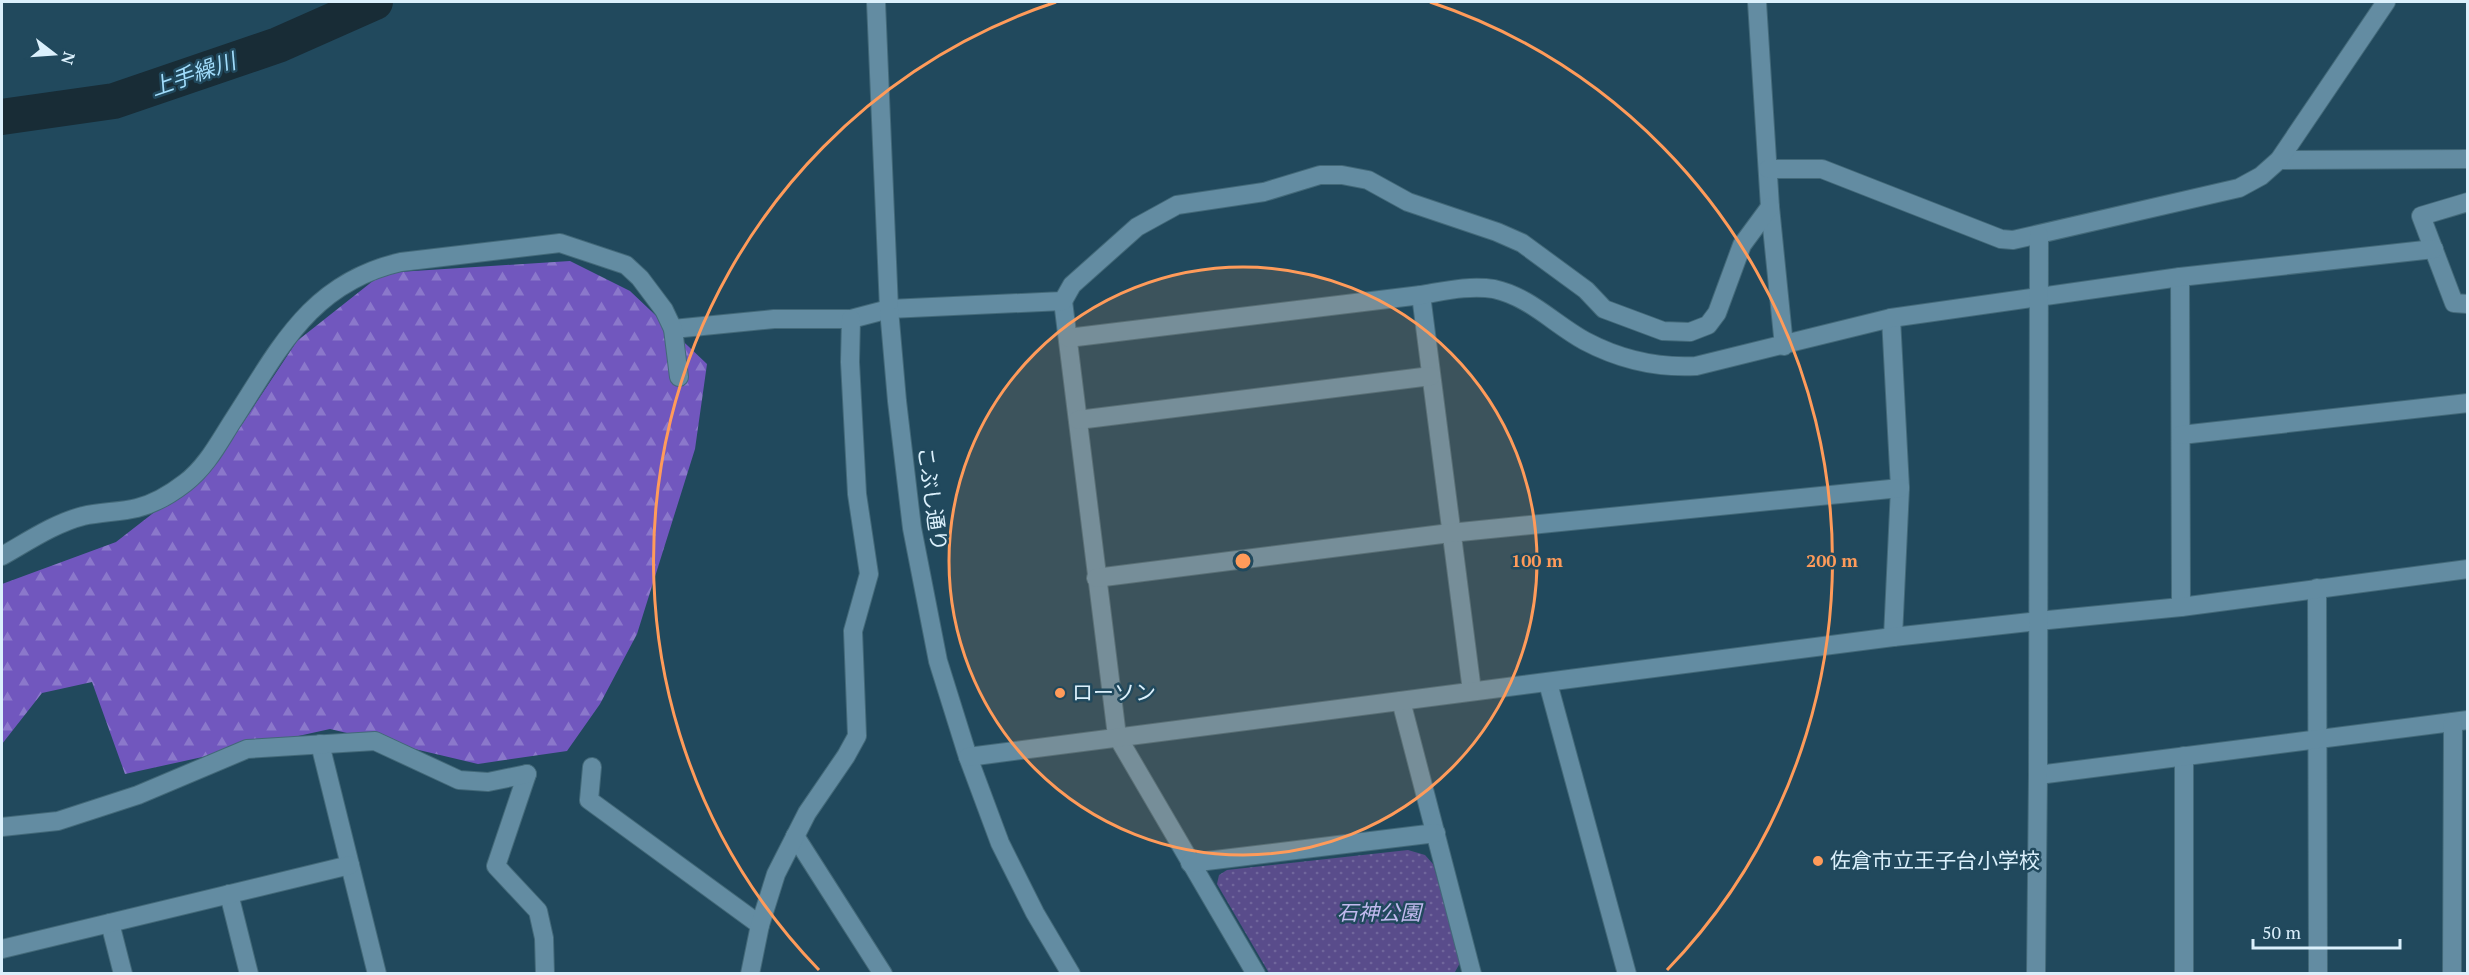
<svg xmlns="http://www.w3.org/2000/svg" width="2469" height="975" viewBox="0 0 2469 975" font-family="'PT Serif','Noto Sans JP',serif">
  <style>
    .grass { fill: url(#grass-dots) }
    .forest { fill: url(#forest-firs) }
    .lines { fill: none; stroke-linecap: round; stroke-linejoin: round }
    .river { stroke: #182c36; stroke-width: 36 }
    .street-casing { stroke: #436979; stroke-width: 20 }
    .secondary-casing { stroke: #436979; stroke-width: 20 }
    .street { stroke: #638ca2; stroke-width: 18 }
    .secondary { stroke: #638ca2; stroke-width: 18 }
    .ring { fill: none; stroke: #ff9b5a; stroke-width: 3 }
    .poi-dot { fill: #ff9b5a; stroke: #21495d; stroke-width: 2 }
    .labels { text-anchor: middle; stroke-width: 5; stroke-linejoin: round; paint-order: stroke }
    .street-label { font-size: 21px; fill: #dbf0fc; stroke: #21495d }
    .poi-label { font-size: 21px; fill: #dbf0fc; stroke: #21495d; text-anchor: start }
    .park-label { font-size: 21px; font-style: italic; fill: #c2baef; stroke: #21495d }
    .water-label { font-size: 22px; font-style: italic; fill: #a1dcfb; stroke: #21495d }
    .centre { fill: #ff9b5a; stroke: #21495d; stroke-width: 3 }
    .ring-label { font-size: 18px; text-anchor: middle; font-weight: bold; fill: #ff9b5a; stroke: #21495d; stroke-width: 5; stroke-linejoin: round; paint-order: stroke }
  </style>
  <defs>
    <pattern id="grass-dots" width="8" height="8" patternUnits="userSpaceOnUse" patternTransform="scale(1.5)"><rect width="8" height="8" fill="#594c8b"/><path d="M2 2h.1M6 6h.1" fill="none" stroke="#70669c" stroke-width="1.8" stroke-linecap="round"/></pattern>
    <pattern id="forest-firs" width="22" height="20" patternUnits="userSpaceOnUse" patternTransform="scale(1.5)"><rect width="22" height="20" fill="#7157be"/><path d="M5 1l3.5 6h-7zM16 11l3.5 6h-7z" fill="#8b78cb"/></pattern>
  </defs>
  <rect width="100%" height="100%" fill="#21495d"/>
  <!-- grass -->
  <polygon class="grass" points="1408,850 1425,855 1433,864 1461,961 1455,972 1269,973 1217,884 1219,875 1227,870"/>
  <!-- forest -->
  <polygon class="forest" points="570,261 630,291 707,364 695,449 637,634 600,704 567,751 478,764 330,729 125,774 92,682 42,693 2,744 2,584 116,542 215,465 297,341 383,273"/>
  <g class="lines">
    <!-- river -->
    <polyline class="river" points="2,117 114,101 278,45 375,2"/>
    <!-- street casing -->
    <g class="street-casing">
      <g id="street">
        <polyline points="1757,2 1770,207 1784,346"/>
        <polyline points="2279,160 2468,159"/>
        <polyline points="1768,169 1822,169 2001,239 2013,240 2239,188 2261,176 2279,160 2386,2"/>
        <polyline points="2468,202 2421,216 2454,303 2468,304"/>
        <polyline points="2180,277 2181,607"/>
        <polyline points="1421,295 1472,691"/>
        <polyline points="1063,301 1117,736 1256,974"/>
        <polyline points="1891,318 1900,488 1893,637"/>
        <polyline points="673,329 774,319 851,319 889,309 1063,301 1072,285 1137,227 1177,205 1264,192 1320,175 1342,175 1368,180 1408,202 1497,232 1522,243 1586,290 1604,309 1663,331 1690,332 1708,325 1717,313 1742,245 1770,207"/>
        <path d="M1068 338 1421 295C1445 291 1469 285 1494 289 1530 297 1554 324 1585 341 1619 359 1658 368 1696 366L1891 318 2180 277 2434 249"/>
        <polyline points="1078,420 1431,376"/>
        <polyline points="2181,435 2468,403"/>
        <path d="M2 556C27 542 55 523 83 516 101 512 120 512 137 508 154 504 172 493 185 483 206 467 218 444 232 422 279 350 309 283 401 262L560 243 626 265 640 278 664 310 673 329 679 377"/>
        <polyline points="1096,578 1450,533 1900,488"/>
        <polyline points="2317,588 2318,974"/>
        <polyline points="2038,621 2181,607 2468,569"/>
        <polyline points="1548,683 1627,974"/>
        <polyline points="1401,701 1472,974"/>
        <polyline points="320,744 377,974"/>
        <polyline points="2184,756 2184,974"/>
        <polyline points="592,767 589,800 760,925"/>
        <polyline points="527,774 496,866 538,911 544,938 545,974"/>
        <polyline points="2038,775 2468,720"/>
        <polyline points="2,827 58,821 138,795 247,749 375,741 459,780 488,782 527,774"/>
        <polyline points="795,836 883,974"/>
        <polyline points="1190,863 1436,833"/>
        <polyline points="229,894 249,974"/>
        <polyline points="110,923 123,974"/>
        <polyline points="2,949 350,865"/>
        <polyline points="750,974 760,925 776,874 807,813 846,756 857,736 853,631 869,574 857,494 850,362 851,319"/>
        <polyline points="2452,974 2453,722"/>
      </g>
    </g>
    <!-- secondary casing -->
    <g class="secondary-casing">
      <g id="secondary">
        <polyline points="876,2 889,309 897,401 912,528 938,661 968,757 1000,843 1035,913 1071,974"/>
        <polyline points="968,757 1893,637 2038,621"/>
        <polyline points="2036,974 2038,775 2039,235"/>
      </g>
    </g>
    <!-- street -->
    <use href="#street" class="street"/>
    <!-- secondary -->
    <use href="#secondary" class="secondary"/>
  </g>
  <!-- distance rings -->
  <circle cx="1243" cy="561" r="294" fill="#ff9b5a" fill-opacity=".12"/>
  <g class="ring">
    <circle cx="1243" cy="561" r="294"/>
    <path d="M819 970A589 589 0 0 1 1056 2M1430 2A589 589 0 0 1 1667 970"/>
  </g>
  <!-- markers -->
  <g class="poi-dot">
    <circle cx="1060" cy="693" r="6"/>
    <circle cx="1818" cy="861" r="6"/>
  </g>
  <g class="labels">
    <!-- street labels -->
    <g class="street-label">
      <text transform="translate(932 499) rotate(82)" y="7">こぶし通り</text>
    </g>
    <!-- poi labels -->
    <g class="poi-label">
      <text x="1072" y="700">ローソン</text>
      <text x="1830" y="868">佐倉市立王子台小学校</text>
    </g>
    <!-- park labels -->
    <g class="park-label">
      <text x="1379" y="920">石神公園</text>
    </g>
    <!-- water labels -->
    <g class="water-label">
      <text transform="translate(193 74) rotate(-19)" y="8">上手繰川</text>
    </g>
  </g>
  <circle cx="1243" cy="561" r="9" class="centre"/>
  <g class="ring-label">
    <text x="1537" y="567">100 m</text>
    <text x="1832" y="567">200 m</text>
  </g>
  <!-- border -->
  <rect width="2469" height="975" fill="none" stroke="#dbf0fc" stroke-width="6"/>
  <!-- north arrow -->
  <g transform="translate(54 54) rotate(107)" stroke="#21495d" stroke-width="4.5" paint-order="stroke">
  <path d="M0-4.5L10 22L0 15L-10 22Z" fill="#dbf0fc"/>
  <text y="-9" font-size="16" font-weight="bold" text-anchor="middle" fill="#dbf0fc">N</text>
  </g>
  <!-- scale -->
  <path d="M2253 939v9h147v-9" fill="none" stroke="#dbf0fc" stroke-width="3"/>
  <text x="2262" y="939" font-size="18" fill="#dbf0fc" stroke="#21495d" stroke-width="4.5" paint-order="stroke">50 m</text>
</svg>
